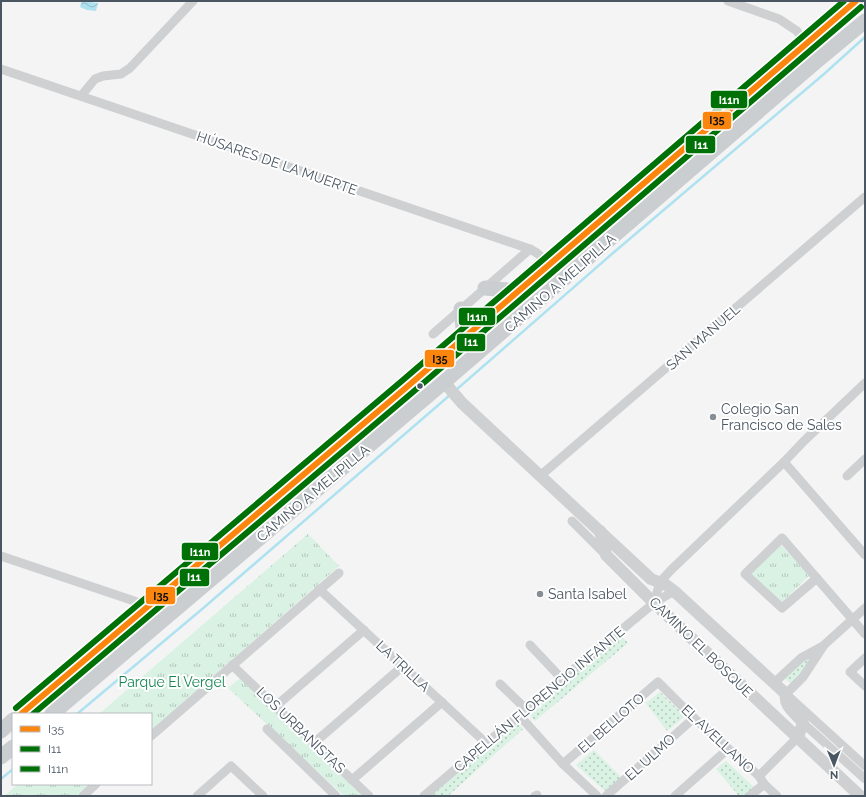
<svg xmlns="http://www.w3.org/2000/svg" width="866" height="797" viewBox="0 0 866 797" font-family="Raleway,sans-serif">
  <style>
    .grass { fill: url(#grass-dots) }
    .park { fill: url(#park-tufts) }
    .water { fill: url(#water-waves) }
    .lines { fill: none; stroke-linecap: round; stroke-linejoin: round }
    .stream { stroke: #aee2f0; stroke-width: 2.5 }
    .minor { stroke: #ced0d2; stroke-width: 9 }
    .tertiary { stroke: #ced0d2; stroke-width: 12 }
    .primary { stroke: #caced1; stroke-width: 15 }
    .bus-1-casing { stroke: #fff; stroke-width: 9 }
    .bus-2-casing { stroke: #fff; stroke-width: 9 }
    .bus-3-casing { stroke: #fff; stroke-width: 9 }
    .bus-1 { stroke: #fc850d; stroke-width: 6 }
    .bus-2 { stroke: #007106; stroke-width: 6 }
    .bus-3 { stroke: #007106; stroke-width: 6 }
    .bus-dot { fill: #4a5661; stroke: #fff; stroke-width: 1.5 }
    .poi-dot { fill: #868d94; stroke: #fff; stroke-width: 1.5 }
    .labels { text-anchor: middle; stroke-width: 4; stroke-linejoin: round; paint-order: stroke }
    .street-label { font-size: 14px; fill: #4a5661; stroke: #fff }
    .poi-label { font-size: 14px; fill: #4a5661; stroke: #fff; text-anchor: start }
    .park-label { font-size: 14px; fill: #17864f; stroke: #fff }
    .line-badge { stroke: #fff; stroke-width: 1.5 }
    .badge-label { font-size: 11px; text-anchor: middle; font-weight: bold; fill: #fff }
    .pale-badge-label { font-size: 11px; text-anchor: middle; font-weight: bold; fill: #111 }
  </style>
  <defs>
    <pattern id="grass-dots" width="8" height="8" patternUnits="userSpaceOnUse"><rect width="8" height="8" fill="#d9f2e3"/><path d="M2 2h.1M6 6h.1" fill="none" stroke="#b2c7bb" stroke-width="1.8" stroke-linecap="round"/></pattern>
    <pattern id="park-tufts" width="24" height="20" patternUnits="userSpaceOnUse"><rect width="24" height="20" fill="#d9f2e3"/><path d="M3 7l-1-3M5 7V3M7 7l1-3M15 17l-1-3M17 17v-4M19 17l1-3" fill="none" stroke="#b2c7bb"/></pattern>
    <pattern id="water-waves" width="16" height="10" patternUnits="userSpaceOnUse"><rect width="16" height="10" fill="#aee2f0"/><path d="M0 5q4-4 8 0t8 0" fill="none" stroke="#90bac6"/></pattern>
  </defs>
  <rect width="100%" height="100%" fill="#f4f4f4"/>
  <!-- grass -->
  <g class="grass">
    <polygon points="620,634 628,643 535,721 527,712"/>
    <polygon points="815,652 792,685 783,677"/>
    <polygon points="660,692 685,716 667,731 646,703"/>
    <polygon points="516,721 523,729 448,796 431,796"/>
    <polygon points="594,750 621,777 605,791 576,765"/>
    <polygon points="726,761 755,788 745,796 739,796 716,769"/>
  </g>
  <!-- park -->
  <g class="park">
    <polygon points="308,534 339,566 151,730 151,714 99,714"/>
    <polygon points="781,545 810,575 780,604 751,574"/>
    <polygon points="240,678 362,796 344,796 228,688"/>
    <polygon points="18,784 90,784 76,796 4,796"/>
  </g>
  <!-- water -->
  <polygon class="water" points="82,1 98,3 96,11 87,10 80,7"/>
  <g class="lines">
    <!-- stream -->
    <g class="stream">
      <polyline points="456,390 613,253 824,74 865,37"/>
      <polyline points="77,714 201,610 450,395"/>
      <polyline points="1,779 13,769"/>
    </g>
    <!-- minor -->
    <g class="minor">
      <polyline points="728,1 779,19 797,31 805,44"/>
      <polyline points="1,69 530,249 537,253 550,264"/>
      <polyline points="81,96 95,79 103,76 121,74 130,68 193,1"/>
      <polyline points="433,334 530,249"/>
      <polyline points="784,462 865,555"/>
      <polyline points="540,476 865,197"/>
      <polyline points="847,476 865,459"/>
      <polyline points="572,521 606,555"/>
      <polyline points="1,556 149,606"/>
      <polyline points="817,578 782,608 745,574 782,538 853,620 865,634"/>
      <polyline points="319,589 486,743"/>
      <polyline points="654,603 660,582 671,570 784,462 804,441 865,383"/>
      <polyline points="865,608 824,645 803,677 786,694 865,766"/>
      <polyline points="530,645 562,679"/>
      <polyline points="865,658 850,672 865,686"/>
      <polyline points="232,665 369,796"/>
      <polyline points="774,683 801,658 823,646"/>
      <polyline points="500,684 526,709"/>
      <polyline points="276,706 364,630"/>
      <polyline points="519,715 563,764 597,796"/>
      <polyline points="803,723 865,779"/>
      <polyline points="267,729 336,796"/>
      <polyline points="151,736 339,573"/>
      <polyline points="314,743 403,666"/>
      <polyline points="563,764 658,682 694,718 759,776 764,784 777,796"/>
      <polyline points="759,776 798,737"/>
      <polyline points="352,780 442,702"/>
      <polyline points="83,796 96,784"/>
      <polyline points="197,796 231,766 263,796"/>
      <polyline points="424,796 562,679 654,603 674,591"/>
      <polyline points="535,796 537,795"/>
      <polyline points="606,796 694,718"/>
      <polyline points="675,796 728,749"/>
      <polyline points="750,796 764,784"/>
    </g>
    <!-- tertiary -->
    <g class="tertiary">
      <path d="M444 382 462 403 651 579 666 585 674 591 786 694C783 706 797 714 803 723L798 737"/>
      <polyline points="600,531 606,555 654,603 860,796"/>
    </g>
    <!-- primary -->
    <g class="primary">
      <polyline points="485,288 519,291"/>
      <polyline points="461,309 464,337"/>
      <polyline points="21,714 408,386 856,1"/>
      <polyline points="52,714 444,382 818,60 865,21"/>
      <polyline points="1,731 13,720"/>
      <polyline points="1,757 13,747"/>
    </g>
    <!-- bus-1 casing -->
    <g class="bus-1-casing">
      <polyline id="bus-1" points="21,714 408,386 856,1"/>
    </g>
    <!-- bus-2 casing -->
    <g class="bus-2-casing">
      <polyline id="bus-2" points="33,714 413,392 861,7"/>
    </g>
    <!-- bus-3 casing -->
    <g class="bus-3-casing">
      <polyline id="bus-3" points="16,708 403,380 844,1"/>
    </g>
    <!-- bus-1 -->
    <use href="#bus-1" class="bus-1"/>
    <!-- bus-2 -->
    <use href="#bus-2" class="bus-2"/>
    <!-- bus-3 -->
    <use href="#bus-3" class="bus-3"/>
  </g>
  <!-- markers -->
  <circle class="bus-dot" cx="420" cy="386" r="3.5"/>
  <g class="poi-dot">
    <circle cx="713" cy="417" r="4"/>
    <circle cx="540" cy="594" r="4"/>
  </g>
  <g class="labels">
    <!-- street labels -->
    <g class="street-label">
      <text transform="translate(277 163) rotate(19)" y="5">HÚSARES DE LA MUERTE</text>
      <text transform="translate(560 283) rotate(-41)" y="5">CAMINO A MELIPILLA</text>
      <text transform="translate(703 337) rotate(-41)" y="5">SAN MANUEL</text>
      <text transform="translate(313 493) rotate(-40)" y="5">CAMINO A MELIPILLA</text>
      <text transform="translate(701 647) rotate(44)" y="5">CAMINO EL BOSQUE</text>
      <text transform="translate(403 666) rotate(43)" y="5">LA TRILLA</text>
      <text transform="translate(539 699) rotate(-40)" y="5">CAPELLÁN FLORENCIO INFANTE</text>
      <text transform="translate(611 723) rotate(-41)" y="5">EL BELLOTO</text>
      <text transform="translate(301 730) rotate(44)" y="5">LOS URBANISTAS</text>
      <text transform="translate(718 739) rotate(43)" y="5">EL AVELLANO</text>
      <text transform="translate(650 757) rotate(-42)" y="5">EL ULMO</text>
    </g>
    <!-- poi labels -->
    <g class="poi-label">
      <text x="721" y="414">Colegio San<tspan x="721" dy="16">Francisco de Sales</tspan></text>
      <text x="548" y="599">Santa Isabel</text>
    </g>
    <!-- park labels -->
    <g class="park-label">
      <text x="172" y="687">Parque El Vergel</text>
    </g>
  </g>
  <g class="line-badge">
    <rect x="710" y="90" width="38" height="19" rx="4" fill="#007106"/>
    <rect x="702" y="111" width="30" height="19" rx="4" fill="#fc850d"/>
    <rect x="685" y="135" width="31" height="19" rx="4" fill="#007106"/>
    <rect x="458" y="307" width="38" height="19" rx="4" fill="#007106"/>
    <rect x="456" y="333" width="30" height="19" rx="4" fill="#007106"/>
    <rect x="424" y="349" width="31" height="19" rx="4" fill="#fc850d"/>
    <rect x="181" y="542" width="38" height="19" rx="4" fill="#007106"/>
    <rect x="179" y="568" width="31" height="19" rx="4" fill="#007106"/>
    <rect x="145" y="586" width="31" height="19" rx="4" fill="#fc850d"/>
  </g>
  <g class="badge-label">
    <text x="729" y="104">I11n</text>
    <text x="701" y="149">I11</text>
    <text x="477" y="321">I11n</text>
    <text x="471" y="346">I11</text>
    <text x="200" y="556">I11n</text>
    <text x="194" y="581">I11</text>
  </g>
  <g class="pale-badge-label">
    <text x="717" y="124">I35</text>
    <text x="440" y="363">I35</text>
    <text x="161" y="600">I35</text>
  </g>
  <!-- border -->
  <rect width="866" height="797" fill="none" stroke="#4a5661" stroke-width="4"/>
  <!-- legend -->
  <rect x="12" y="713" width="140" height="72" fill="#ffffff" stroke="#b7bbc0"/>
  <rect x="20" y="726" width="20" height="6" fill="#fc850d" stroke="#b7bbc0"/>
  <text x="48" y="733" font-size="12" fill="#4a5661">I35</text>
  <rect x="20" y="746" width="20" height="6" fill="#007106" stroke="#b7bbc0"/>
  <text x="48" y="753" font-size="12" fill="#4a5661">I11</text>
  <rect x="20" y="766" width="20" height="6" fill="#007106" stroke="#b7bbc0"/>
  <text x="48" y="773" font-size="12" fill="#4a5661">I11n</text>
  <!-- north arrow -->
  <g transform="translate(834 765) rotate(179)" stroke="#ffffff" stroke-width="3" paint-order="stroke">
  <path d="M0-3L7 15L0 10L-7 15Z" fill="#4a5661"/>
  <text y="-6" font-size="11" font-weight="bold" text-anchor="middle" fill="#4a5661">N</text>
  </g>
</svg>
